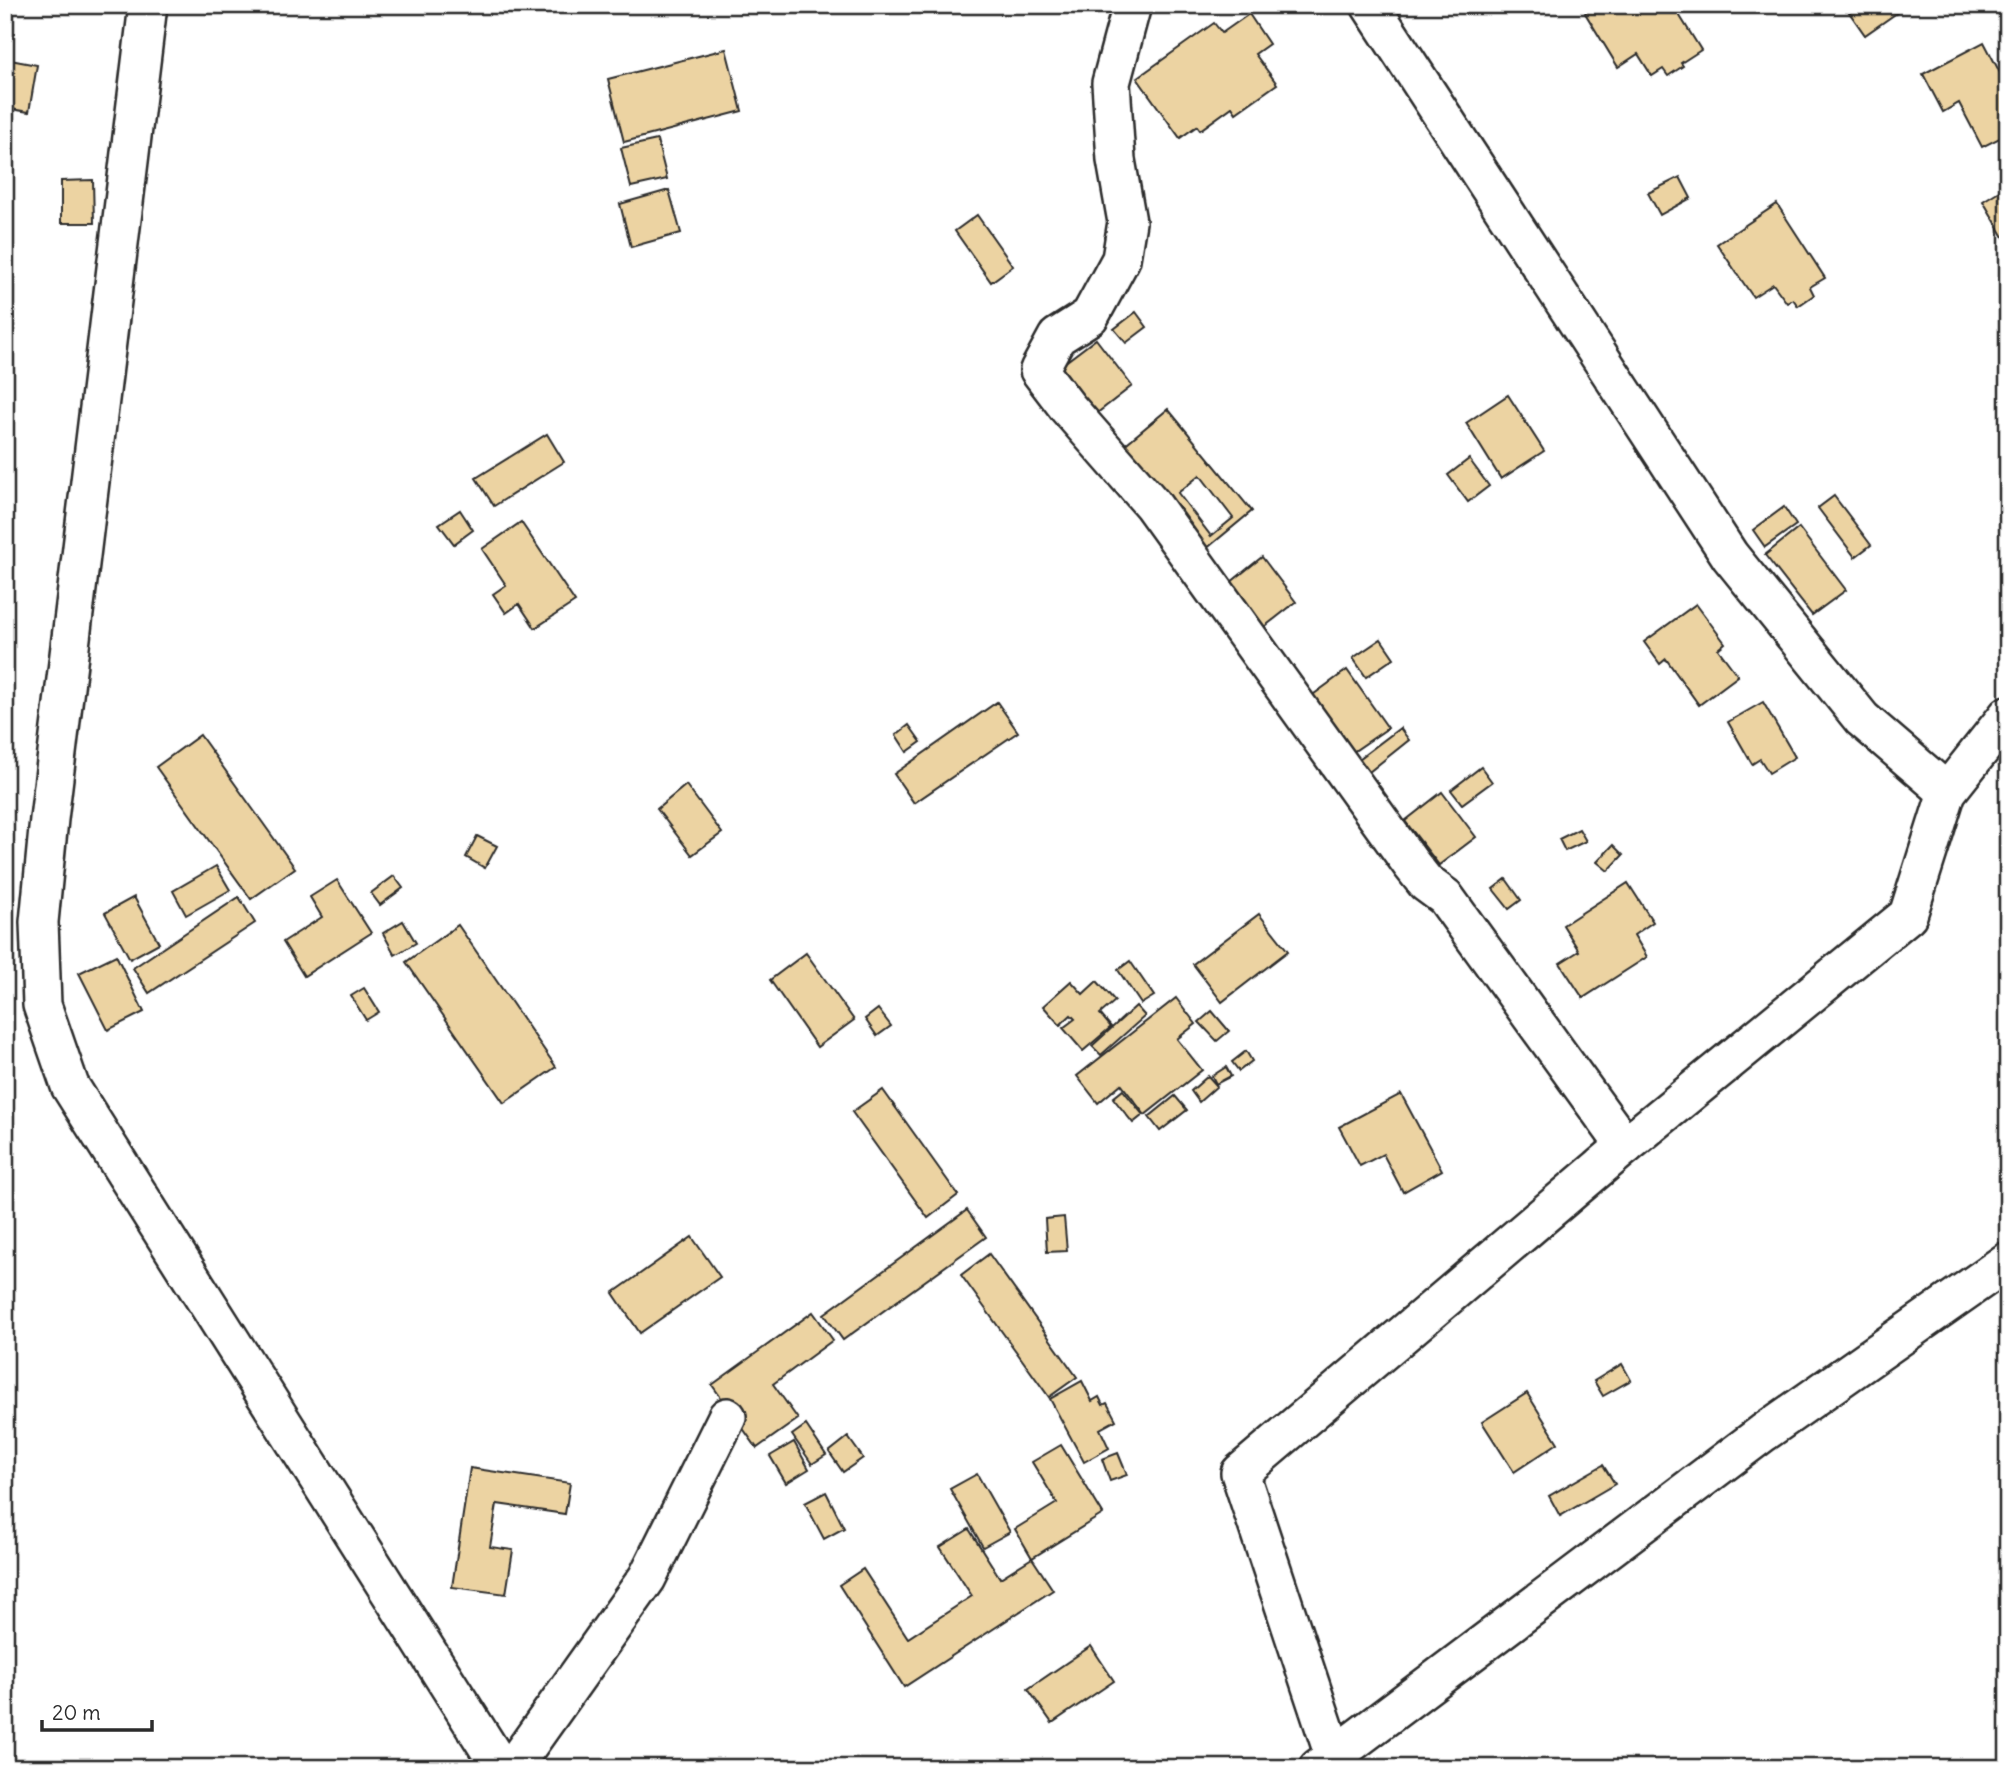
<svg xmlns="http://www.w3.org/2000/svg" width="2013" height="1773" viewBox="0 0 2013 1773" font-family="Delius,sans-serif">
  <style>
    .building { fill: #ecd3a2; stroke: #2b2b2b; stroke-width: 2; fill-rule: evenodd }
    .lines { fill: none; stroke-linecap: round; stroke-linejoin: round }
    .minor-casing { stroke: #2b2b2b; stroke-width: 42 }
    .minor { stroke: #fff; stroke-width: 37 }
  </style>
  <rect width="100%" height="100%" fill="#fff"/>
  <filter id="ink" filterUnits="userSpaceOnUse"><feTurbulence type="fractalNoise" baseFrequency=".0143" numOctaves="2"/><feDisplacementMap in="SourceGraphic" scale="14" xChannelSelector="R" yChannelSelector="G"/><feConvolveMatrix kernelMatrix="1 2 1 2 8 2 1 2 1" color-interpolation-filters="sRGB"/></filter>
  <g filter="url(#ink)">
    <!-- building -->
    <g class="building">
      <polygon points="1599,5 1673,5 1701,50 1681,63 1683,66 1668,76 1663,69 1652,76 1638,54 1618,67 1585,13"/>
      <polygon points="1844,5 1898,5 1901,10 1865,35"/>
      <polygon points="1249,14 1269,44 1255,54 1277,84 1236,113 1232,107 1200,130 1197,126 1180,138 1137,78 1214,23 1222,33"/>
      <polygon points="1984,42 2008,88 2008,134 1982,147 1959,103 1943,112 1923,74"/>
      <polygon points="726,49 742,111 624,142 608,79"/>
      <polygon points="5,59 37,65 29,112 5,108"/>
      <polygon points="657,140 667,179 631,187 621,148"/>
      <polygon points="1680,177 1691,198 1660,215 1648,193"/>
      <polygon points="93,180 94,223 61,223 61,181"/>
      <polygon points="2004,188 2008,194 2008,244 1983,201"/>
      <polygon points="669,190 681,233 631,247 620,204"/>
      <polygon points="1777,204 1825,278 1810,287 1814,295 1798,306 1793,299 1787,303 1773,284 1753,297 1717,244"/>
      <polygon points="977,215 1013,266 991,282 955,231"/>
      <polygon points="1136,312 1147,327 1126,343 1114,329"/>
      <polygon points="1096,339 1132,386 1092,417 1055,370"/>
      <polygon points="1508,395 1544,451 1501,479 1466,423"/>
      <path d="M1168 409 1252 511 1200 554 1116 452ZM1200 475 1233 518 1211 536 1178 493Z"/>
      <polygon points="547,434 564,462 494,506 476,478"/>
      <polygon points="1469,459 1489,486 1468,502 1448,475"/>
      <polygon points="1834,496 1871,545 1855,557 1818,508"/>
      <polygon points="1784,507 1796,525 1765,547 1753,530"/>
      <polygon points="460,510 473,530 454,544 439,524"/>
      <polygon points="521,522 575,602 535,628 519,604 506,613 493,594 506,585 482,549"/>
      <polygon points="1799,528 1846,590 1812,615 1765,555"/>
      <polygon points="1262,557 1296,602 1259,631 1225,587"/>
      <polygon points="1696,604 1725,643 1718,649 1738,676 1699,705 1666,659 1660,664 1644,642"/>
      <polygon points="1381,639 1394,658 1366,677 1353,658"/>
      <polygon points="1347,670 1388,728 1350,754 1310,697"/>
      <polygon points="997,702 1018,732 914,803 894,774"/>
      <polygon points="1763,702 1795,757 1769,773 1760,759 1752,764 1728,722"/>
      <polygon points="909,725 921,742 907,752 896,735"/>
      <polygon points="1400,728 1409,740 1369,772 1359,759"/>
      <polygon points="200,735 295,868 251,899 156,767"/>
      <polygon points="1481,767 1492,782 1462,804 1451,790"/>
      <polygon points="686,785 722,833 692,855 657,809"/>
      <polygon points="1442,792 1476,837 1439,865 1405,821"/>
      <polygon points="1579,829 1586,841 1565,851 1559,839"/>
      <polygon points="477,836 497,846 485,868 466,857"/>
      <polygon points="1613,845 1623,855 1608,871 1597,862"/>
      <polygon points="216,866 230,890 186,915 173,891"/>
      <polygon points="394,876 403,888 380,905 371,893"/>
      <polygon points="1506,879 1521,900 1509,909 1493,889"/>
      <polygon points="337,880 371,933 304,976 283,942 322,917 310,897"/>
      <polygon points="1628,883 1653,922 1634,935 1647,957 1583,998 1560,963 1579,951 1563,925"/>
      <polygon points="134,897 159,943 130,959 105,913"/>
      <polygon points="239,897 255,923 149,993 133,968"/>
      <polygon points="1259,914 1288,951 1222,1002 1193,964"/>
      <polygon points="403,921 416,943 395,955 383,933"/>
      <polygon points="458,925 556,1067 504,1103 406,962"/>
      <polygon points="806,953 854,1020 817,1047 770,980"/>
      <polygon points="116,955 144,1012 108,1030 79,973"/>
      <polygon points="1130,961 1154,996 1141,1004 1118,970"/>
      <polygon points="1071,981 1083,994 1097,981 1115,1001 1100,1014 1111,1027 1083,1051 1063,1028 1075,1019 1071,1015 1060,1025 1043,1006"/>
      <polygon points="364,988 379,1012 366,1020 351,996"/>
      <polygon points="1176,998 1196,1024 1177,1039 1202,1070 1145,1115 1121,1084 1098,1103 1077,1076"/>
      <polygon points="1136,1006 1145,1016 1101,1055 1092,1046"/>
      <polygon points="878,1009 891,1026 877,1036 865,1019"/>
      <polygon points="1212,1011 1229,1031 1217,1041 1199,1022"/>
      <polygon points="1246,1051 1252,1061 1239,1071 1232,1062"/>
      <polygon points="1226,1067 1231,1076 1216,1084 1212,1076"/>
      <polygon points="1208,1076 1217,1086 1199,1102 1191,1091"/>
      <polygon points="883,1090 958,1195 928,1218 852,1112"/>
      <polygon points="1123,1090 1143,1115 1133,1123 1113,1098"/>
      <polygon points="1401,1094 1442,1170 1403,1192 1383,1154 1360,1166 1339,1127"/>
      <polygon points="1175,1096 1187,1110 1160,1131 1149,1117"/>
      <polygon points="967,1210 986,1237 843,1340 824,1314"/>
      <polygon points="1064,1217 1067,1251 1047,1252 1045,1219"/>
      <polygon points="692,1237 720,1277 640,1333 613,1293"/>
      <polygon points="989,1254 1077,1377 1049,1397 961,1275"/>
      <polygon points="813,1312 833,1340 773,1384 798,1419 757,1448 712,1385"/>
      <polygon points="1622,1364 1631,1380 1603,1396 1594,1381"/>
      <polygon points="1082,1381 1092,1401 1099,1397 1103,1405 1107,1403 1116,1420 1100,1429 1109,1448 1084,1462 1050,1399"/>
      <polygon points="1527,1393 1558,1443 1514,1472 1482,1422"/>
      <polygon points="806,1425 826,1455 812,1464 792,1435"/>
      <polygon points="848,1437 863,1458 843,1472 829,1452"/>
      <polygon points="794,1442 809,1469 786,1483 770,1456"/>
      <polygon points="1061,1445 1103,1514 1032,1558 1015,1529 1057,1503 1032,1462"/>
      <polygon points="1118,1453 1127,1475 1110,1481 1102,1459"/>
      <polygon points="1603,1465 1615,1484 1560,1516 1549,1496"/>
      <polygon points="470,1468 570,1483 565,1514 497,1504 490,1547 513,1550 506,1594 452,1587"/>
      <polygon points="977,1474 1010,1532 983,1547 950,1489"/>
      <polygon points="826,1492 844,1528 824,1539 805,1503"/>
      <polygon points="969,1529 1000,1578 1032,1558 1053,1590 904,1687 839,1585 863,1569 908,1638 972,1596 940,1547"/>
      <polygon points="1091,1646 1114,1681 1052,1723 1028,1689"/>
    </g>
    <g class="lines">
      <!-- minor casing -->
      <g class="minor-casing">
        <g id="minor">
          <polyline points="148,5 49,819 39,922 42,1005 70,1086 501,1768"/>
          <polyline points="1132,5 1111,83 1116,160 1127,222 1121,259 1090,316 1057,337 1039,370 1068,408 1152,504 1411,864 1426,883 1445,897 1625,1146"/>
          <polyline points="1370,5 1730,556 1862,719 1947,792"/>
          <polyline points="1334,1756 1240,1473 1625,1146 1908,915 1947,792 2008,715"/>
          <polyline points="512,1768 647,1578 727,1417"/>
          <polyline points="1318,1768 1763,1433 2008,1261"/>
        </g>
      </g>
      <!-- minor -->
      <use href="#minor" class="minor"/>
    </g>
  </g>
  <!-- margin -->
  <rect width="2013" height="1773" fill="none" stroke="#fff" stroke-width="28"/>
  <rect x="14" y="14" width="1985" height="1745" fill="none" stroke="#2b2b2b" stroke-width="2.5" filter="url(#ink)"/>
  <!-- scale -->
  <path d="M42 1720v10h110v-10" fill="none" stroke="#2b2b2b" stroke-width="3.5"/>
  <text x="52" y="1720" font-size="21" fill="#2b2b2b" stroke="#ffffff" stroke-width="5" paint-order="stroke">20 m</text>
</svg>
